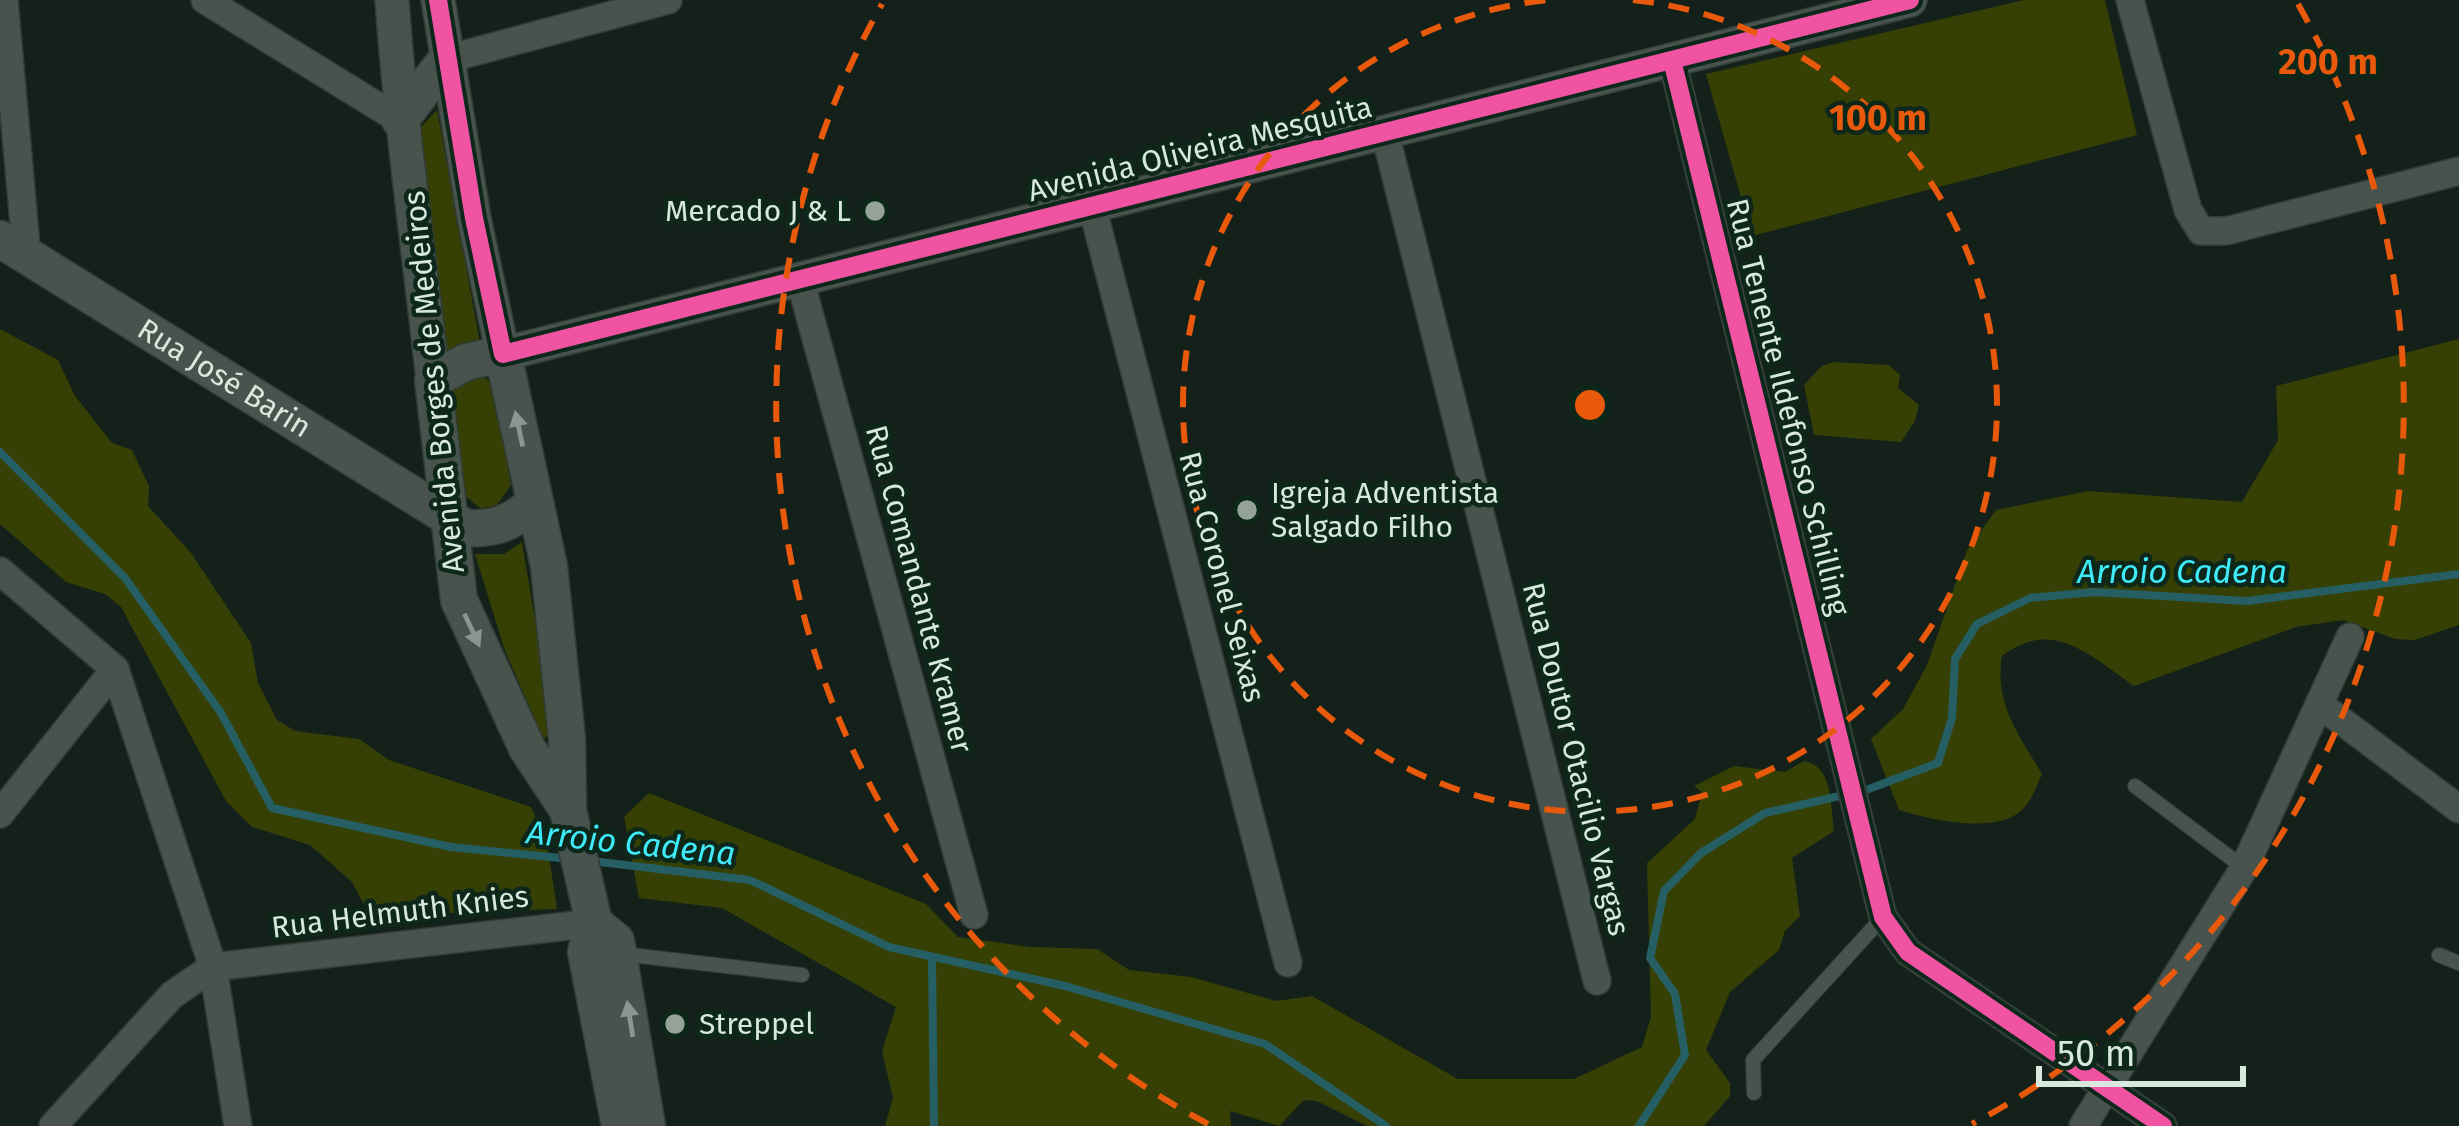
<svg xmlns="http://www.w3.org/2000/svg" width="2459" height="1126" viewBox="0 0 2459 1126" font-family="'Fira Sans',sans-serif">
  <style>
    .green { fill: #364004 }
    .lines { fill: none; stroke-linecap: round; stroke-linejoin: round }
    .stream { stroke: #265f63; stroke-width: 8 }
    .service-casing { stroke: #303b35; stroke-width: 16 }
    .minor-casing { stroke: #303b35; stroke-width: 30 }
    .tertiary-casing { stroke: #303b35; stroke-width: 36 }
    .secondary-casing { stroke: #303b35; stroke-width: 39 }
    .service { stroke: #49534d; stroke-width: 14 }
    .minor { stroke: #49534d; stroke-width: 27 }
    .tertiary { stroke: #49534d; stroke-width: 33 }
    .secondary { stroke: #49534d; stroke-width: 36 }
    .cycleway-casing { stroke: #0d271b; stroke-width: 26 }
    .cycleway { stroke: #f153a3; stroke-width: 18 }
    .oneway { fill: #8a968f }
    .ring { fill: none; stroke: #e8590c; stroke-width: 6; stroke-dasharray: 21 15 }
    .poi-dot { fill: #94a29a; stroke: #0d271b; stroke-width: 4.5 }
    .labels { text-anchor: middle; stroke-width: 9; stroke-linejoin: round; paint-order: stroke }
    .street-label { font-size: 30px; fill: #d9e8df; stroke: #0d271b }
    .poi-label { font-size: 30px; fill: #d9e8df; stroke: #0d271b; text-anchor: start }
    .water-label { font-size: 33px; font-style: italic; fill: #3feaf9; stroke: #0d271b }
    .centre { fill: #e8590c; stroke: #0d271b; stroke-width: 6 }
    .ring-label { font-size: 36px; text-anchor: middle; font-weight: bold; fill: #e8590c; stroke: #0d271b; stroke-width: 9; stroke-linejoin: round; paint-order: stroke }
  </style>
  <rect width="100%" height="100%" fill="#13211a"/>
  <!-- green -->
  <g class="green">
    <polygon points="2024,0 2105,0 2137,135 1752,236 1706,74"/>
    <polygon points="437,110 480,343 446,350 418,130"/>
    <polygon points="0,329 58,360 75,396 112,443 132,450 149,486 148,506 191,553 251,643 258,683 277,720 295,731 359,739 389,760 531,807 547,843 557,909 370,916 352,882 310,845 252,827 226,801 121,607 105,594 66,582 0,524"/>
    <path d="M2459 339V625L2415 640 2395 639 2343 620 2296 627 2134 686C2090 656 2053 617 2002 656 1994 703 2019 735 2042 774 2037 785 2032 800 2023 809 1998 835 1931 820 1899 810L1871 739 1903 709 1927 665 1967 550 1996 510 2088 491 2242 502 2278 440 2276 386Z"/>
    <polygon points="1834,362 1889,365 1900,375 1898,388 1919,405 1915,421 1901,442 1814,435 1804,385 1822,366"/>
    <polygon points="480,373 492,384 511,485 497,505 481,509 463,494 451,392 460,375"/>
    <polygon points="522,542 554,734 543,738 504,648 475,554 504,554"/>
    <path d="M1804 761C1834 766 1830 806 1834 831L1792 858 1800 916 1785 931 1779 950 1730 992 1706 1050 1730 1083V1096L1704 1126H1367L1317 1101 1304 1100 1279 1126 1230 1111 1231 1126H885L893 1098 882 1051 896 1007 722 908 639 898 624 817 649 793 926 904 958 937 1030 947 1097 949 1129 970 1191 977 1276 1001 1312 996 1458 1079H1574L1642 1047 1651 1017 1647 863 1695 819 1702 792 1694 786 1734 766 1785 772Z"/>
  </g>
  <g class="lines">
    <!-- stream -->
    <g class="stream">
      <polyline points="0,452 125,578 221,713 272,808 451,847 571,859"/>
      <polyline points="592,861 750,880 889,947 1065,986 1265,1044 1386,1126"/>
      <polyline points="932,958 934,1126"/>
      <polyline points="1639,1126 1685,1055 1675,994 1650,958 1664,891 1701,853 1765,813 1866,790 1938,763 1952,718 1955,659 1977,624 2030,598 2094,592 2247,601 2459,574"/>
    </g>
    <!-- service casing -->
    <g class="service-casing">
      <g id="service">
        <polyline points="2135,786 2244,868"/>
        <polyline points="622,954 802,975"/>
        <polyline points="2439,955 2459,963"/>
        <polyline points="1754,1093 1753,1060 1883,917"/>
      </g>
    </g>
    <!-- minor casing -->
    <g class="minor-casing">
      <g id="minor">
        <polyline points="4,0 27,257"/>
        <polyline points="205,0 400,120"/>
        <polyline points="2130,0 2188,210 2201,231 2226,231 2459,171"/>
        <polyline points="447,59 668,0"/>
        <polyline points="1672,60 1883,917 1908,952 2163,1126"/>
        <polyline points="1385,133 1597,981"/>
        <polyline points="1092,206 1288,963"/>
        <polyline points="800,280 974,915"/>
        <polyline points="0,571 115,669 213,967 238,1126"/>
        <polyline points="2319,704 2459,809"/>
        <polyline points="0,814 115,669"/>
        <polyline points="53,1126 172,995 213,967 594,923"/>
        <polyline points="2083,1126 2244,868 2350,637"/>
      </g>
    </g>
    <!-- tertiary casing -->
    <g class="tertiary-casing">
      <g id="tertiary">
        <path d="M392 0C401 127 419 253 433 380"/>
        <polyline points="438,0 474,218 503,354 1910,0"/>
      </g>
    </g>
    <!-- secondary casing -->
    <g class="secondary-casing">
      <g id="secondary">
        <polyline points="400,120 447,59"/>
        <path id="s1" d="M0 239 466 528C496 530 512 522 535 503"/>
        <polyline points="568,810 527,748 459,600 433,380 466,362 503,354 549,566 567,739 568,810 594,923 586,952 620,1126"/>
        <polyline points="594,923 616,941 647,1126"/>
      </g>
    </g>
    <!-- service -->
    <use href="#service" class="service"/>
    <!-- minor -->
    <use href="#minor" class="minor"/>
    <!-- tertiary -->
    <use href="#tertiary" class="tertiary"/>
    <!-- secondary -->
    <use href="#secondary" class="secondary"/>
    <!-- cycleway casing -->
    <g class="cycleway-casing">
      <g id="cycleway">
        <polyline points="438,0 474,218 503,354 1910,0"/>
        <polyline points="1672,60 1883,917 1908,952 2163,1126"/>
      </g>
    </g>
    <!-- cycleway -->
    <use href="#cycleway" class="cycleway"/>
  </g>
  <!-- one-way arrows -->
  <defs><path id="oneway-solid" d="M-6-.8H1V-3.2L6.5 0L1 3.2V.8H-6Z" transform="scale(3)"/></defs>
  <g class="oneway">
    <use href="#oneway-solid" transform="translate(519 429) rotate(-102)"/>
    <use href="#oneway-solid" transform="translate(472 630) rotate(65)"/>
    <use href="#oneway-solid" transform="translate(630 1019) rotate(-99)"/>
  </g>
  <!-- distance rings -->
  <g class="ring">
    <path d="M1633 0A407 407 0 1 1 1547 0"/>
    <path d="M1208 1124A814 814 0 0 1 882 4M2298 4A814 814 0 0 1 1972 1124"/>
  </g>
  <!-- markers -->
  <g class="poi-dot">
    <circle cx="875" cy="211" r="12"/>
    <circle cx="1247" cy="510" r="12"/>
    <circle cx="675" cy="1024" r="12"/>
  </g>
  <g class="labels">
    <!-- street labels -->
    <g class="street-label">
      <text transform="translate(1200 149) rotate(-14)" y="10">Avenida Oliveira Mesquita</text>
      <text dy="10" stroke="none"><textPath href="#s1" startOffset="264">Rua José Barin</textPath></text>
      <text transform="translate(434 382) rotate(-96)" y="10">Avenida Borges de Medeiros</text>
      <text transform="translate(1788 407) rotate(76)" y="10">Rua Tenente Ildefonso Schilling</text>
      <text transform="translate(1222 577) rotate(75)" y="10">Rua Coronel Seixas</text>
      <text transform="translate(919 589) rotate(75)" y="10">Rua Comandante Kramer</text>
      <text transform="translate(1576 759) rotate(76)" y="10">Rua Doutor Otacilio Vargas</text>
      <text transform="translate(400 912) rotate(-7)" y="10">Rua Helmuth Knies</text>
    </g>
    <!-- poi labels -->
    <g class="poi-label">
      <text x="851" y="221" text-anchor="end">Mercado J &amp; L</text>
      <text x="1271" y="503">Igreja Adventista<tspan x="1271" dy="34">Salgado Filho</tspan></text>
      <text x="699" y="1034">Streppel</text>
    </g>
    <!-- water labels -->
    <g class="water-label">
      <text x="2182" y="583">Arroio Cadena</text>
      <text transform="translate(631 842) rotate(6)" y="12">Arroio Cadena</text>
    </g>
  </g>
  <circle cx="1590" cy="405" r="18" class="centre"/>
  <g class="ring-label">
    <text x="2328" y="74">200 m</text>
    <text x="1878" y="130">100 m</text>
  </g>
  <!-- scale -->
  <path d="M2039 1066v18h204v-18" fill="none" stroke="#d9e8df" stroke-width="6"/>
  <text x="2057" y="1066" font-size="36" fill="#d9e8df" stroke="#0d271b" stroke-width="9" paint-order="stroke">50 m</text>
</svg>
